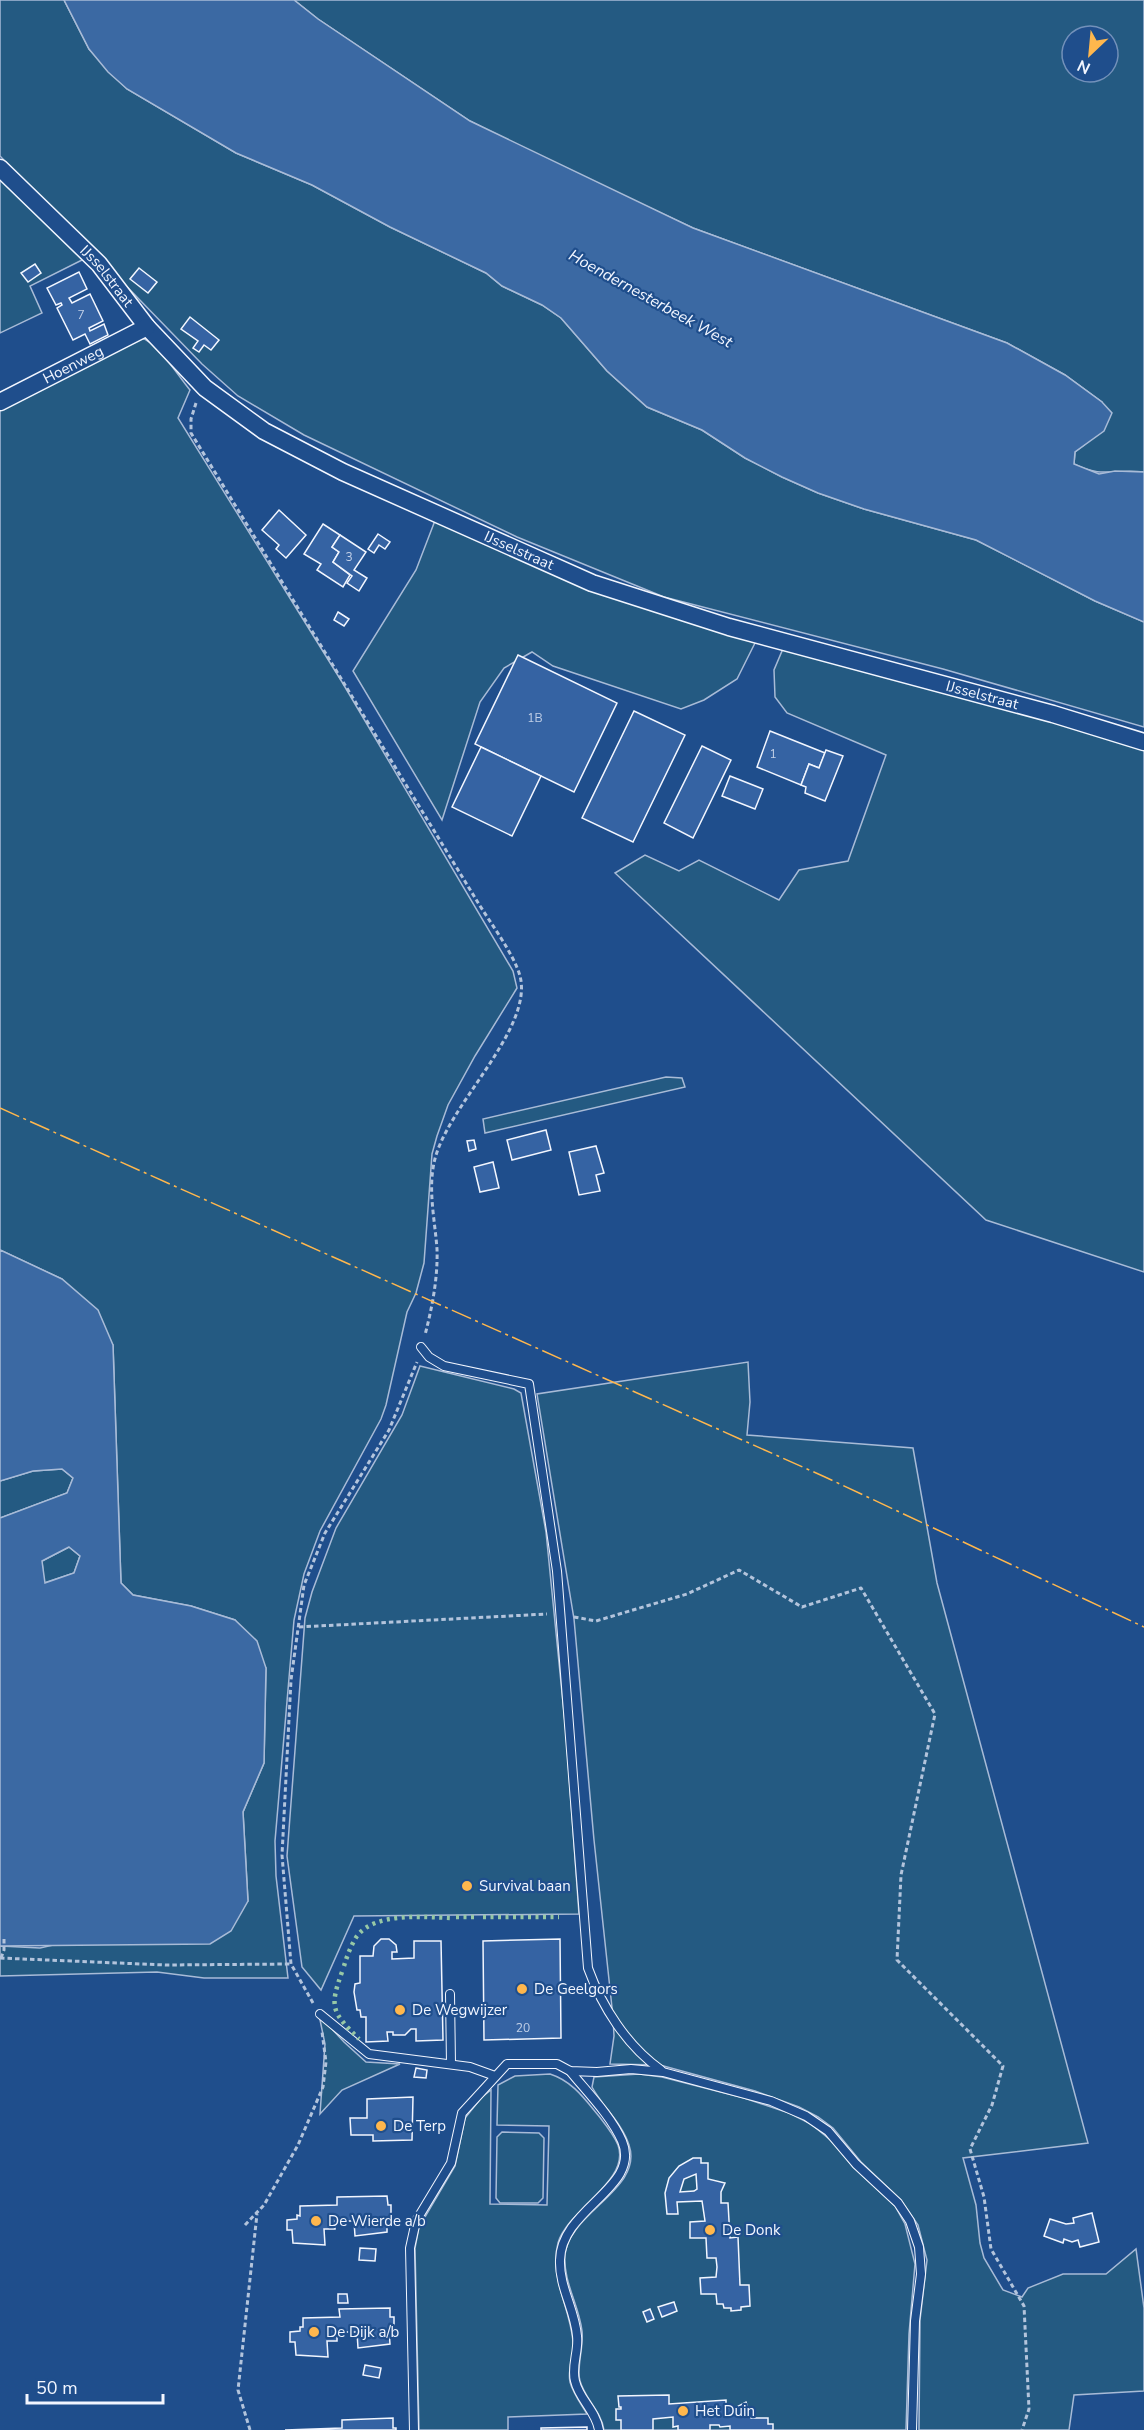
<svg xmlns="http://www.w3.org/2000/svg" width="1144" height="2430" viewBox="0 0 1144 2430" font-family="'Nunito Sans',sans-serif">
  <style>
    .green { fill: #245a82; stroke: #a8bbd7; stroke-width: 1.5; fill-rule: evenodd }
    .water { fill: #3b69a3; stroke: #a8bbd7; stroke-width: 1.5; fill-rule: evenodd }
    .building { fill: #3563a3; stroke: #f2f6ff; stroke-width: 1.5; fill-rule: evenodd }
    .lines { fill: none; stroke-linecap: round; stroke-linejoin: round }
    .service-casing { stroke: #f2f6ff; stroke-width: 10 }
    .minor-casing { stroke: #f2f6ff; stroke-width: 19 }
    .path { stroke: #b3c4dc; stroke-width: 3; stroke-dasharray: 4.5 3; stroke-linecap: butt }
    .service { stroke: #1f4e8c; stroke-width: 8 }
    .minor { stroke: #1f4e8c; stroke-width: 16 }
    .hedge { stroke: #97c8a6; stroke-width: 4.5; stroke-dasharray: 3 4.5; stroke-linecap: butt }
    .power { stroke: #ffb74d; stroke-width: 1.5; stroke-dasharray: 21 4.5 3 4.5; stroke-linecap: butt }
    .poi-dot { fill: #ffb74d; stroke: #1f4e8c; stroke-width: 2 }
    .labels { text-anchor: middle; stroke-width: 4.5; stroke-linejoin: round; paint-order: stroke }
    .number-label { font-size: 12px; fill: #c3d1e8 }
    .street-label { font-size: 15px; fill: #f2f6ff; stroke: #1f4e8c }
    .poi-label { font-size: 15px; fill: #f2f6ff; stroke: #1f4e8c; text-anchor: start }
    .water-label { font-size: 16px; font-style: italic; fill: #f2f6ff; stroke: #1f4e8c }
  </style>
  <rect width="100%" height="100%" fill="#1f4e8c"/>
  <!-- green -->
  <g class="green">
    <polygon points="0,0 64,0 89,49 127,89 236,153 312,185 390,227 486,273 502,286 542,305 561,318 607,371 647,407 702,430 745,458 782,477 818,493 864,509 976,540 1095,601 1144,622 1144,727 943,669 664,597 517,537 304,435 238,396 202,364 0,156"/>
    <path d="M294 0H1144V472C1114 468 1103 479 1074 464L1075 452 1084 445 1102 402 1065 375 1007 343 693 228 568 170 470 121 318 19ZM1072 36H1108V72H1072Z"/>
    <polygon points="0,172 88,257 30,286 42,313 0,333"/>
    <path d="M141 338C155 340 180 378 190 390L178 418 342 682 513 971 517 988 475 1056 448 1105 437 1136 432 1154 424 1263 416 1293 407 1312 386 1405 381 1419 320 1531 304 1574 294 1620 275 1841 276 1876 288 1978H204L157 1972 0 1976V1946L40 1948 248 1901 243 1812 264 1763 266 1668 235 1620 191 1606 133 1595 121 1583 113 1345 62 1279 0 1250V406Z"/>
    <polygon points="436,518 758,637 737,679 704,700 681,709 553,666 532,652 504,668 480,702 442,820 353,671 416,570"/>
    <polygon points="785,644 1144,741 1144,1272 986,1220 615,873 645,855 679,871 699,860 779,900 799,870 848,861 886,755 787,713 775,697 774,670"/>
    <polygon points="666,1077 682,1078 685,1087 485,1133 483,1119"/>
    <polygon points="748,1362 750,1402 747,1435 913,1448 937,1583 1088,2143 963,2158 976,2205 980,2243 984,2258 1003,2290 1022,2297 1028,2288 1063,2274 1106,2274 1136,2249 1144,2308 1144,2391 1074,2395 1069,2430 919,2430 920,2320 927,2260 918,2225 901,2200 861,2162 833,2128 818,2117 799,2107 755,2091 660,2065 610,2064 614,2036 613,2017 594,1840 574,1619 537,1394"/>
    <polygon points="420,1366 514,1389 521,1393 546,1532 566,1733 579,1914 354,1916 321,1990 302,1967 287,1856 305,1618 312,1592 336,1528 402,1415"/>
    <polygon points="62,1469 73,1478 67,1493 0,1518 0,1481 33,1471"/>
    <polygon points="69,1547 80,1556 74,1573 44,1583 42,1561"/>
    <polygon points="319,2015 344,2042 366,2062 400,2064 342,2090 320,2114 325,2044"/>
    <path d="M550 2074C572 2081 584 2098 598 2115 605 2124 614 2135 618 2145 631 2181 568 2209 558 2243 549 2277 570 2307 573 2341 575 2355 567 2368 570 2382 573 2393 581 2404 587 2414L508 2417V2430H419L415 2248 419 2227 455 2166 465 2118 482 2097 491 2090 490 2204 547 2205 549 2126 497 2125 498 2085 515 2076Z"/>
    <path d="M639 2074 662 2077 744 2098 789 2113 811 2124 834 2143 853 2167 895 2206 905 2224 915 2264 909 2334 906 2430H604C601 2411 585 2399 580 2381 576 2369 584 2346 582 2331 579 2305 563 2282 565 2255 569 2212 644 2189 629 2145 622 2123 603 2107 592 2087L594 2077Z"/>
    <polygon points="502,2132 539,2133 544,2138 543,2198 538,2203 500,2203 496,2198 497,2137"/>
  </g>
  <!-- water -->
  <g class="water">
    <polygon points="64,0 294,0 318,19 470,121 693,228 1007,343 1065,375 1102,402 1112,413 1104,431 1075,452 1074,464 1099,474 1115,471 1144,472 1144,622 1095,601 976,540 864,509 818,493 782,477 745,458 702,430 647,407 607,371 561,318 542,305 502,286 486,273 390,227 312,185 236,153 127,89 108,72 89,49"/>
    <path d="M0 1250 62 1279 98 1310 113 1345 121 1583 133 1595 191 1606 235 1620 257 1641 266 1668 264 1763 243 1812 248 1901 231 1931 210 1944 0 1946V1518L67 1493 73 1478 62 1469 33 1471 0 1481ZM69 1547 80 1556 74 1573 45 1583 42 1561Z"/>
  </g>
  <!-- building -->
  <g class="building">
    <polygon points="35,264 41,273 28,282 21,273"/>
    <polygon points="139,268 157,282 148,293 130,279"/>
    <polygon points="79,272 87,289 69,298 72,303 90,294 103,321 89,328 90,331 104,324 108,335 90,344 85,334 73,340 57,308 62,305 61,303 56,305 47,288"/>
    <polygon points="190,317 219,340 211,350 204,345 199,352 193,348 198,341 181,329"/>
    <polygon points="279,510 306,535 286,558 276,549 279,545 262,530"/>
    <polygon points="323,524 340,535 332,547 339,552 333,562 350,575 343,587 317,570 321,564 304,554"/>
    <polygon points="378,534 390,542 385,549 379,545 374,553 368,549"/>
    <polygon points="340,535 366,552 354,570 367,578 359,591 347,583 352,576 333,562 339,552 332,547"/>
    <polygon points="338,612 349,619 344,626 334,620"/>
    <polygon points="518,655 617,703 574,792 475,744"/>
    <polygon points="634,711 685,735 633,842 582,818"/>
    <polygon points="770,731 825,753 819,768 809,764 801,785 757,767"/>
    <polygon points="702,746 731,760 693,838 664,823"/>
    <polygon points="481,747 541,776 512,836 452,807"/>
    <polygon points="826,750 843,756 825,801 805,793 806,787 801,785 809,764 819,768"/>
    <polygon points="730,776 763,789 755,809 722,796"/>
    <polygon points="546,1130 551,1150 512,1160 507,1140"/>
    <polygon points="474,1140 476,1149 469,1151 467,1141"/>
    <polygon points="596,1146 604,1173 596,1175 600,1191 579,1195 569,1152"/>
    <polygon points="493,1162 499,1188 480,1192 474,1167"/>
    <polygon points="381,1939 389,1939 396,1945 397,1952 392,1952 392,1959 414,1958 414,1941 441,1941 443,2040 416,2041 416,2029 411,2029 405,2035 393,2035 393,2032 387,2032 388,2041 366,2042 366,2017 361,2017 360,2010 357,2010 354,1992 355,1984 360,1983 360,1956 373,1956 374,1946"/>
    <polygon points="560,1939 561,2038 484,2040 483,1941"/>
    <polygon points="416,2068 427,2070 426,2078 414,2077"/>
    <polygon points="413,2097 412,2140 373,2141 373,2135 351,2135 350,2118 367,2118 367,2099"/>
    <path d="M693 2158H701V2163H708V2179L725 2183 721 2192V2203H728L730 2238 738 2237 740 2285H749L750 2306 741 2307V2310L731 2311V2308H724L723 2304H717L716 2294H701L700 2278 716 2277 717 2267 716 2258H707L706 2238H690V2222L705 2221 702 2201 677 2202 678 2214H667L665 2193 669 2178 679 2166ZM696 2174 697 2189 694 2191 680 2192 684 2179Z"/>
    <polygon points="387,2196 388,2205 391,2205 391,2220 387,2220 387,2232 355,2236 354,2221 335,2221 335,2229 324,2229 325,2245 293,2243 292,2230 287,2230 287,2220 297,2219 297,2215 300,2216 300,2206 337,2205 337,2197"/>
    <polygon points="1092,2213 1099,2242 1080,2247 1078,2240 1072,2242 1064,2239 1063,2243 1044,2236 1050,2219 1066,2224 1074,2223 1073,2218"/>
    <polygon points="360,2248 376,2249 375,2261 359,2260"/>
    <polygon points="338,2294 347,2294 348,2303 338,2303"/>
    <polygon points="674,2302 677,2311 662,2317 658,2307"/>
    <polygon points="390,2308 390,2317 394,2317 394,2331 389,2331 390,2344 358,2348 357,2332 337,2332 337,2341 327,2341 328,2357 296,2355 295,2342 290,2342 290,2332 300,2331 300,2327 303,2327 303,2318 340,2317 339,2309"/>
    <polygon points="650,2309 654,2319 647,2322 643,2312"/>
    <polygon points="365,2365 381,2368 379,2378 363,2375"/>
    <polygon points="669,2395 669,2404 726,2400 726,2408 737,2407 746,2402 751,2418 768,2418 768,2424 773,2424 773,2430 730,2430 730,2426 720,2427 719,2425 710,2425 710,2430 678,2430 678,2426 673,2427 673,2417 653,2419 653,2430 621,2430 621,2420 616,2420 616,2409 621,2409 621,2407 619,2407 618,2396"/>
    <polygon points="393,2418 393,2428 396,2428 396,2430 285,2430 342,2428 342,2420"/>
    <polygon points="587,2427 587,2430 541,2430 541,2428"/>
  </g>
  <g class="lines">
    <!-- service casing -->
    <g class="service-casing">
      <g id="service">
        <path d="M421 1347 429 1357 444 1366 529 1384 557 1571 588 1968C602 2007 627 2046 661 2070"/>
        <polyline points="450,1994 451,2064"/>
        <polyline points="320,2014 369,2054 470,2067 495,2076"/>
        <path d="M570 2071C587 2092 611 2116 622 2141 642 2187 561 2208 560 2260 559 2287 575 2310 577 2336 579 2351 571 2366 575 2381 579 2399 596 2411 599 2430"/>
        <polyline points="414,2430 410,2248 416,2221 451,2163 462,2113 507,2064 557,2064 570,2071 597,2072 631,2069 663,2072 771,2101 806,2116 828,2131 856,2164 898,2203 910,2221 919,2247 921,2274 915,2321 912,2430"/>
      </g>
    </g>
    <!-- minor casing -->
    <g class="minor-casing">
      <g id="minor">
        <path id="s1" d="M0 168 99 264 147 327 205 388 264 431 343 472 592 583 729 627 1053 714 1144 742"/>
        <path id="s2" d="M0 402 147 327"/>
      </g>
    </g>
    <!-- path -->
    <g class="path">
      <path d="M196 403 191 419V433L477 901C489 921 514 954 520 976 534 1030 445 1107 434 1163 428 1191 435 1221 437 1249 438 1278 432 1308 425 1335"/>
      <polyline points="574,1617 596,1621 687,1594 739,1570 802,1607 861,1588 935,1714 901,1875 897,1960 1003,2066 992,2105 970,2149 984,2197 991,2249 1024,2306 1029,2409 1022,2430"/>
      <polyline points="299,1627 547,1614"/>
      <polyline points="0,1958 165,1965 291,1964"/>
      <polyline points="1,1958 4,1950 4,1937"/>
      <polyline points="313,2003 291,1964 282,1855 291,1680 304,1585 325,1533 389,1430 417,1362"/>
      <polyline points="245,2225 264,2205 298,2145 323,2087 326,2062 322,2032"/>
      <polyline points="250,2430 238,2390 257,2214"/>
    </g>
    <!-- service -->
    <use href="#service" class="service"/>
    <!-- minor -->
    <use href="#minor" class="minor"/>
    <!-- hedge -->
    <g class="hedge">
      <polyline points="456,1917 478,1917"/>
      <polyline points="483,1917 559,1917"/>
      <path d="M344 1966C347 1956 351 1945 357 1936 375 1912 424 1917 451 1918"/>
      <path d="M342 1972C329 2008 332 2012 359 2039"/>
    </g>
    <!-- power -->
    <polyline class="power" points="0,1108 825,1477 1144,1627"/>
  </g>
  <!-- markers -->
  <g class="poi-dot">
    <circle cx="467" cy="1886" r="6"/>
    <circle cx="522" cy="1989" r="6"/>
    <circle cx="400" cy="2010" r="6"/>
    <circle cx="381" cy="2126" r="6"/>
    <circle cx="316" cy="2221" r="6"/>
    <circle cx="710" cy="2230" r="6"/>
    <circle cx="314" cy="2332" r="6"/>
    <circle cx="683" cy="2411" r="6"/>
  </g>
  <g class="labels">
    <!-- number labels -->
    <g class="number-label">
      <text x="81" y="319">7</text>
      <text x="349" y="561">3</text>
      <text x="535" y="722">1B</text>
      <text x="773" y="758">1</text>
      <text x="523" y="2032">20</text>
    </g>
    <!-- street labels -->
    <g class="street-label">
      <text dy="5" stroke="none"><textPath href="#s1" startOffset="152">IJsselstraat</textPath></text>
      <text dy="5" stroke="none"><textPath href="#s2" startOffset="82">Hoenweg</textPath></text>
      <text dy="5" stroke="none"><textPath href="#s1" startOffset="656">IJsselstraat</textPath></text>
      <text dy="5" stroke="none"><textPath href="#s1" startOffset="1142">IJsselstraat</textPath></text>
    </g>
    <!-- poi labels -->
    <g class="poi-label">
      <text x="479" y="1891">Survival baan</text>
      <text x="534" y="1994">De Geelgors</text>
      <text x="412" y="2015">De Wegwijzer</text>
      <text x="393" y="2131">De Terp</text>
      <text x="328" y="2226">De Wierde a/b</text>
      <text x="722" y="2235">De Donk</text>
      <text x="326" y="2337">De Dijk a/b</text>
      <text x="695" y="2416">Het Duin</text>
    </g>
    <!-- water labels -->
    <g class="water-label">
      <text transform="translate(651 298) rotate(29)" y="6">Hoendernesterbeek West</text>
    </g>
  </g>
  <!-- north arrow -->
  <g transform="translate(1090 54) rotate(206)"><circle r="28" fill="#1f4e8c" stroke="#7391ba" stroke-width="1.5"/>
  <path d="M0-4.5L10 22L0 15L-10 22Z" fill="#ffb74d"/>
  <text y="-9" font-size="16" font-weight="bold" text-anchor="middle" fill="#f2f6ff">N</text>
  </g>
  <!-- scale -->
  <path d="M27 2394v9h136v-9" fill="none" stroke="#f2f6ff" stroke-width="3"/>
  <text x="36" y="2394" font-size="18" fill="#f2f6ff" stroke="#1f4e8c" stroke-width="4.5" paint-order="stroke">50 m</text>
</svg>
